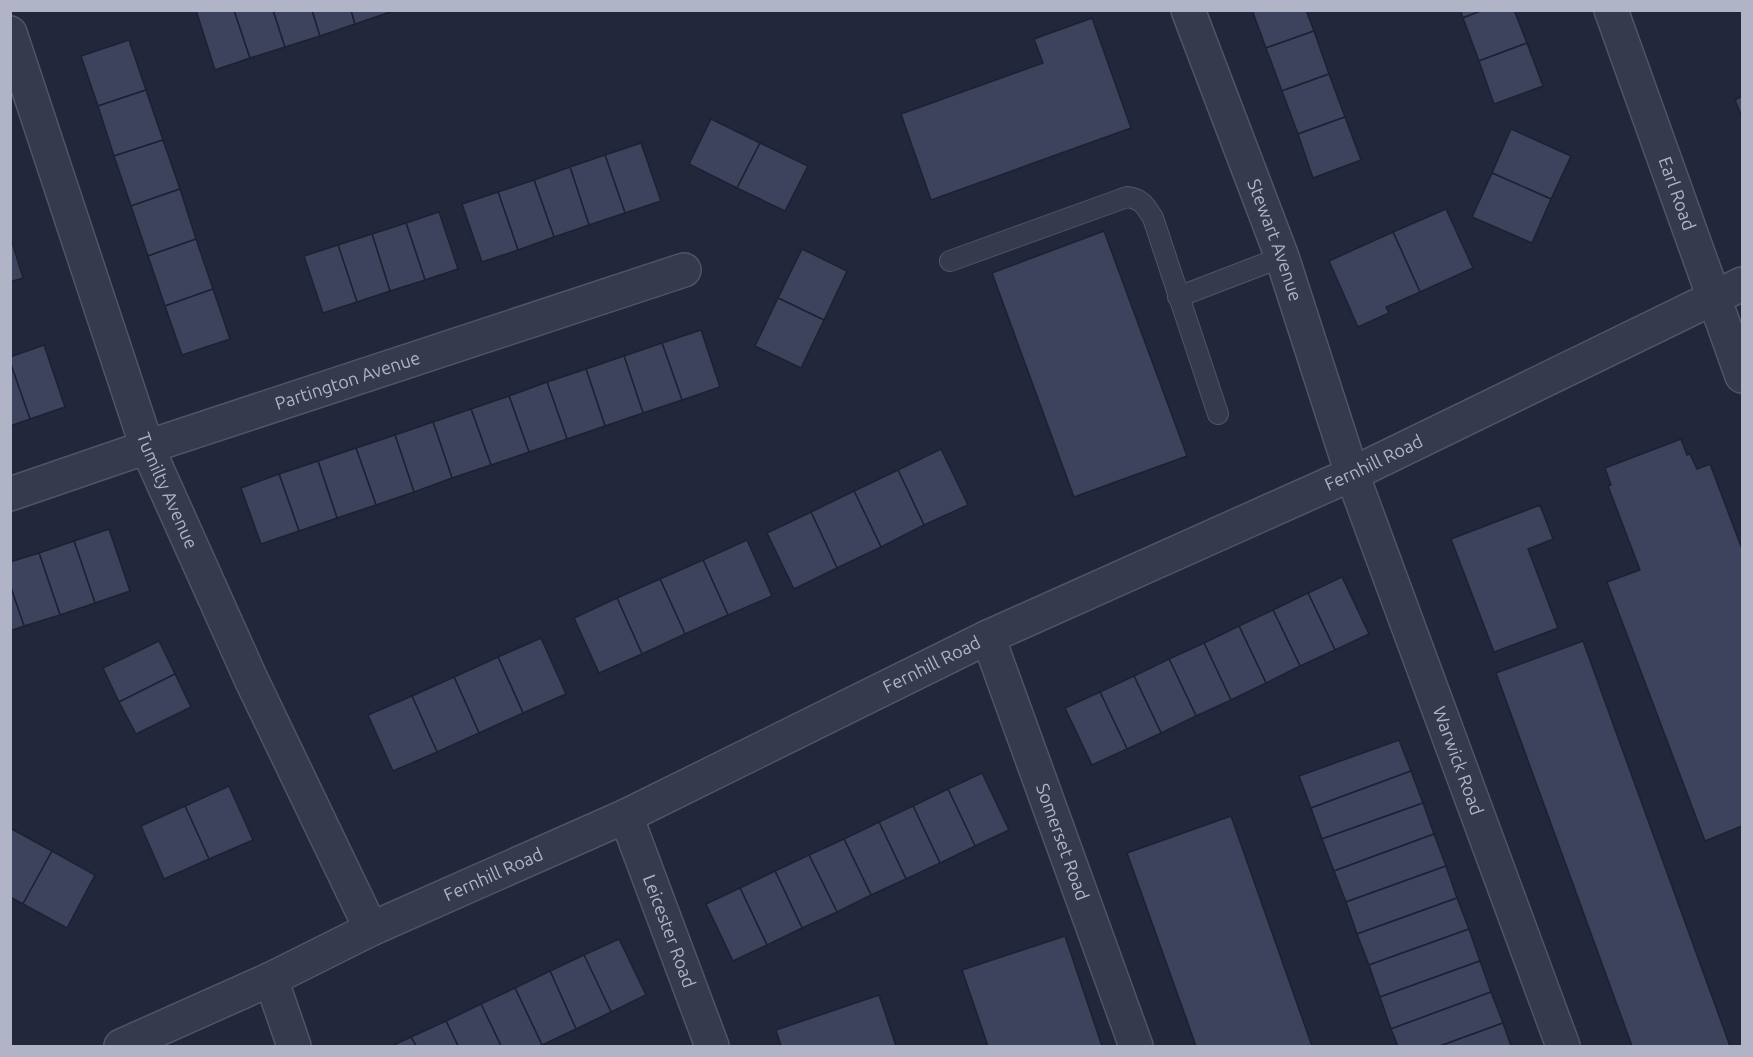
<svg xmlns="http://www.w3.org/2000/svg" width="1753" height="1057" viewBox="0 0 1753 1057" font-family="Ubuntu,sans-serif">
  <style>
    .building { fill: #3d435c; stroke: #1d2132; stroke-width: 1.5 }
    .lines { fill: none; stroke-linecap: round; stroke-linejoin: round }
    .lane-casing { stroke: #515466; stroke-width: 22 }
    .street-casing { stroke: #515466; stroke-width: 36 }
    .lane { stroke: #353a4c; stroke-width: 20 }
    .street { stroke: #353a4c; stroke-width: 33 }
    .labels { text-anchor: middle; stroke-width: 6; stroke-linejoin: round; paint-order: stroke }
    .street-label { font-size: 18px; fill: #b1b4c7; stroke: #1b1f30 }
  </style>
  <rect width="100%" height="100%" fill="#22273b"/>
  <!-- building -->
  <g class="building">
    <polygon points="196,10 234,10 250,58 215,70"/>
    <polygon points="234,10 273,10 285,47 250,58"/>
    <polygon points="273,10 312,10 320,36 285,47"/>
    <polygon points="312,10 351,10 355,24 320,36"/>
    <polygon points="351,10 389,10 390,12 355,24"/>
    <polygon points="1252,10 1306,10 1314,31 1266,48"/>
    <polygon points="1460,10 1483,10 1463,18"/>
    <polygon points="1483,10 1514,10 1527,43 1479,61 1463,18"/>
    <polygon points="1092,18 1131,128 931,200 901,114 1043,63 1034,39"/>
    <polygon points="1314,31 1329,74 1282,91 1266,48"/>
    <polygon points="129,40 146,90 98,106 81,56"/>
    <polygon points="1527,43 1543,86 1494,104 1479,61"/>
    <polygon points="1329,74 1345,117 1298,134 1282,91"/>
    <polygon points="146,90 163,140 114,156 98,106"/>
    <polygon points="1742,96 1742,117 1735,100"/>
    <polygon points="1345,117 1361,160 1313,178 1298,134"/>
    <polygon points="711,119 760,143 737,188 689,164"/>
    <polygon points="1511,129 1571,156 1551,199 1492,173"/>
    <polygon points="163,140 180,189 131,206 114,156"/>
    <polygon points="641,143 661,201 625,213 605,155"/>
    <polygon points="760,143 808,166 785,211 737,188"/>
    <polygon points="605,155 625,213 589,225 570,167"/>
    <polygon points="570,167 589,225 554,237 534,180"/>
    <polygon points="1492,173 1551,199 1532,243 1472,217"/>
    <polygon points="534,180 554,237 518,250 498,192"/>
    <polygon points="180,189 196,239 148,256 131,206"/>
    <polygon points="498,192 518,250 482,262 462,204"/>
    <polygon points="1446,209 1473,268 1420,292 1393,232"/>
    <polygon points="439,212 458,269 425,280 406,223"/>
    <polygon points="406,223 425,280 390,291 372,234"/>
    <polygon points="1104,231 1187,456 1074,497 992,273"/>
    <polygon points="1393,232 1420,292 1386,307 1389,313 1358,327 1329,261"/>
    <polygon points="372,234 390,291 357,302 338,245"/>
    <polygon points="196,239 213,289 165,306 148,256"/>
    <polygon points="12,242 23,278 10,282 10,243"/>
    <polygon points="338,245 357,302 323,313 304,256"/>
    <polygon points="802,249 847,271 824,320 778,298"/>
    <polygon points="213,289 230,339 182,355 165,306"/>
    <polygon points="778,298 824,320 801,368 755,346"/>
    <polygon points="701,330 720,387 682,400 662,343"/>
    <polygon points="662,343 682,400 643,413 624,356"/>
    <polygon points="44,345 65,407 30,419 10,362 10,357"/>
    <polygon points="624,356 643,413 605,426 586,369"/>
    <polygon points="10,362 30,419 10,426"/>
    <polygon points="586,369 605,426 567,439 547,382"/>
    <polygon points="547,382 567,439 529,452 509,396"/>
    <polygon points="509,396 529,452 491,465 471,409"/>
    <polygon points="471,409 491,465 452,478 433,422"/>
    <polygon points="433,422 452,478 414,492 395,435"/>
    <polygon points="395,435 414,492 376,505 356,448"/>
    <polygon points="1681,439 1687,455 1690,454 1697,469 1710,464 1742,549 1742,826 1705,841 1607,582 1640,570 1608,486 1611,485 1605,468"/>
    <polygon points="356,448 376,505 337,518 318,461"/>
    <polygon points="941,449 968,505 924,525 898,470"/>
    <polygon points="318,461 337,518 299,531 279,474"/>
    <polygon points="898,470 924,525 881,547 854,491"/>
    <polygon points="279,474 299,531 261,544 241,488"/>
    <polygon points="854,491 881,547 837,568 811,512"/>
    <polygon points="1540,505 1553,539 1528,549 1558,628 1494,652 1451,539"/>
    <polygon points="811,512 837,568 794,589 767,533"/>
    <polygon points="109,529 130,591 95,603 74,541"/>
    <polygon points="747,540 772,596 728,615 703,560"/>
    <polygon points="74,541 95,603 60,615 39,553"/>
    <polygon points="39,553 60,615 24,626 10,585 10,562"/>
    <polygon points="703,560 728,615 685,634 660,579"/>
    <polygon points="1342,577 1369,634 1335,650 1308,593"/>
    <polygon points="660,579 685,634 642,654 617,598"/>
    <polygon points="10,585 24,626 10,631"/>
    <polygon points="1308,593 1335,650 1300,666 1273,610"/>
    <polygon points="617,598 642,654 599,673 574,618"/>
    <polygon points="1273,610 1300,666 1266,683 1239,626"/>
    <polygon points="1239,626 1266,683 1231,700 1204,643"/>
    <polygon points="541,638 566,694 523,713 498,657"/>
    <polygon points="159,641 175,674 119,702 103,668"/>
    <polygon points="1583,641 1730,1046 1632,1046 1496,673"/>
    <polygon points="1204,643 1231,700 1196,716 1169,659"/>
    <polygon points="498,657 523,713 479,733 454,677"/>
    <polygon points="1169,659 1196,716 1161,733 1134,676"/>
    <polygon points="175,674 191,707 136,734 119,702"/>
    <polygon points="1134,676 1161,733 1127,749 1100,692"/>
    <polygon points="454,677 479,733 437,752 412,696"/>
    <polygon points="1100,692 1127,749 1092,765 1065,708"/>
    <polygon points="412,696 437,752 393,771 368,715"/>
    <polygon points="1399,740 1411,771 1311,808 1299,776"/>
    <polygon points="1411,771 1423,803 1322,839 1311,808"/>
    <polygon points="982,773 1009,830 975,846 948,789"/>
    <polygon points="229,786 253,840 209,859 185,806"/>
    <polygon points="948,789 975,846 940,863 913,806"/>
    <polygon points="1423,803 1434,834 1334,871 1322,839"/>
    <polygon points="185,806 209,859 164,879 141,826"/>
    <polygon points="913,806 940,863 906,879 879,822"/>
    <polygon points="1231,816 1312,1046 1196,1046 1127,853"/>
    <polygon points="879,822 906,879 871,895 844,839"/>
    <polygon points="10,828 52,851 23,904 10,897"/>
    <polygon points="1434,834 1446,866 1346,902 1334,871"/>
    <polygon points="844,839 871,895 837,912 809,855"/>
    <polygon points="52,851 95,875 67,928 23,904"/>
    <polygon points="809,855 837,912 802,928 775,871"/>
    <polygon points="1446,866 1457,898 1357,934 1346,902"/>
    <polygon points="775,871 802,928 767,945 740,888"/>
    <polygon points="740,888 767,945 733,961 706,904"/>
    <polygon points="1457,898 1469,929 1369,965 1357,934"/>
    <polygon points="1469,929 1480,961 1380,997 1369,965"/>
    <polygon points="1065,936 1102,1046 988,1046 962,970"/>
    <polygon points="619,939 646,995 611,1012 584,955"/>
    <polygon points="584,955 611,1012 576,1029 550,971"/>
    <polygon points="1480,961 1491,992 1391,1029 1380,997"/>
    <polygon points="550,971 576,1029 542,1045 515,988"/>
    <polygon points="515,988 542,1045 539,1046 501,1046 481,1004"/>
    <polygon points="1491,992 1503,1023 1440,1046 1398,1046 1391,1029"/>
    <polygon points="879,995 896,1046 781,1046 776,1030"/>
    <polygon points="481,1004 501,1046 458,1046 446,1021"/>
    <polygon points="446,1021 458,1046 416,1046 411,1037"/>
    <polygon points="1503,1023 1511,1046 1440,1046"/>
    <polygon points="411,1037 416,1046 392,1046"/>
  </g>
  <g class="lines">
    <!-- lane casing -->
    <g class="lane-casing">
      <g id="lane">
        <path d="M950 261 1127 197C1142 199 1145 205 1153 218L1218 414"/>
        <polyline points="1178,297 1282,257"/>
      </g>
    </g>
    <!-- street casing -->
    <g class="street-casing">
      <g id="street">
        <path id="s1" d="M1188 10 1282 257 1352 474 1563 1046"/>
        <path id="s2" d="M1611 10 1742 376"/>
        <path id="s3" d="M10 33 147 447 251 679 371 929"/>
        <path id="s4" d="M10 494 147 447 684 270"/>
        <path id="s5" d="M988 637 1136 1046"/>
        <path id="s6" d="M626 816 712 1046"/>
        <polyline points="271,979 294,1046"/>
        <path id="s7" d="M121 1046 271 979 371 929 626 816 988 637 1352 474 1742 284"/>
      </g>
    </g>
    <!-- lane -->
    <use href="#lane" class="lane"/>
    <!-- street -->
    <use href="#street" class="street"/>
  </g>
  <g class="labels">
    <!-- street labels -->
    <g class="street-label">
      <text dy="6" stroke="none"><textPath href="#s2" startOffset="195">Earl Road</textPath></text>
      <text dy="6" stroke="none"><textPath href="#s1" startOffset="246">Stewart Avenue</textPath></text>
      <text dy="6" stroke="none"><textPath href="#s4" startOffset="356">Partington Avenue</textPath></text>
      <text dy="6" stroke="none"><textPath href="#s7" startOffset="1382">Fernhill Road</textPath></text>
      <text dy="6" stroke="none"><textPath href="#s3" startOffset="484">Tumilty Avenue</textPath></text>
      <text dy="6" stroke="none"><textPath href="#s7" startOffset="896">Fernhill Road</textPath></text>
      <text dy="6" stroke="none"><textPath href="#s1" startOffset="798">Warwick Road</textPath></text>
      <text dy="6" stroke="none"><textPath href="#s5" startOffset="218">Somerset Road</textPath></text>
      <text dy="6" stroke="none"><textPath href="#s7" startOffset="410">Fernhill Road</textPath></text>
      <text dy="6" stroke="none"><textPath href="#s6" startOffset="123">Leicester Road</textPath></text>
    </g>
  </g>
  <!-- border -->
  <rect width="1753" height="1057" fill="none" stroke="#b1b4c7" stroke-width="24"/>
</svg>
